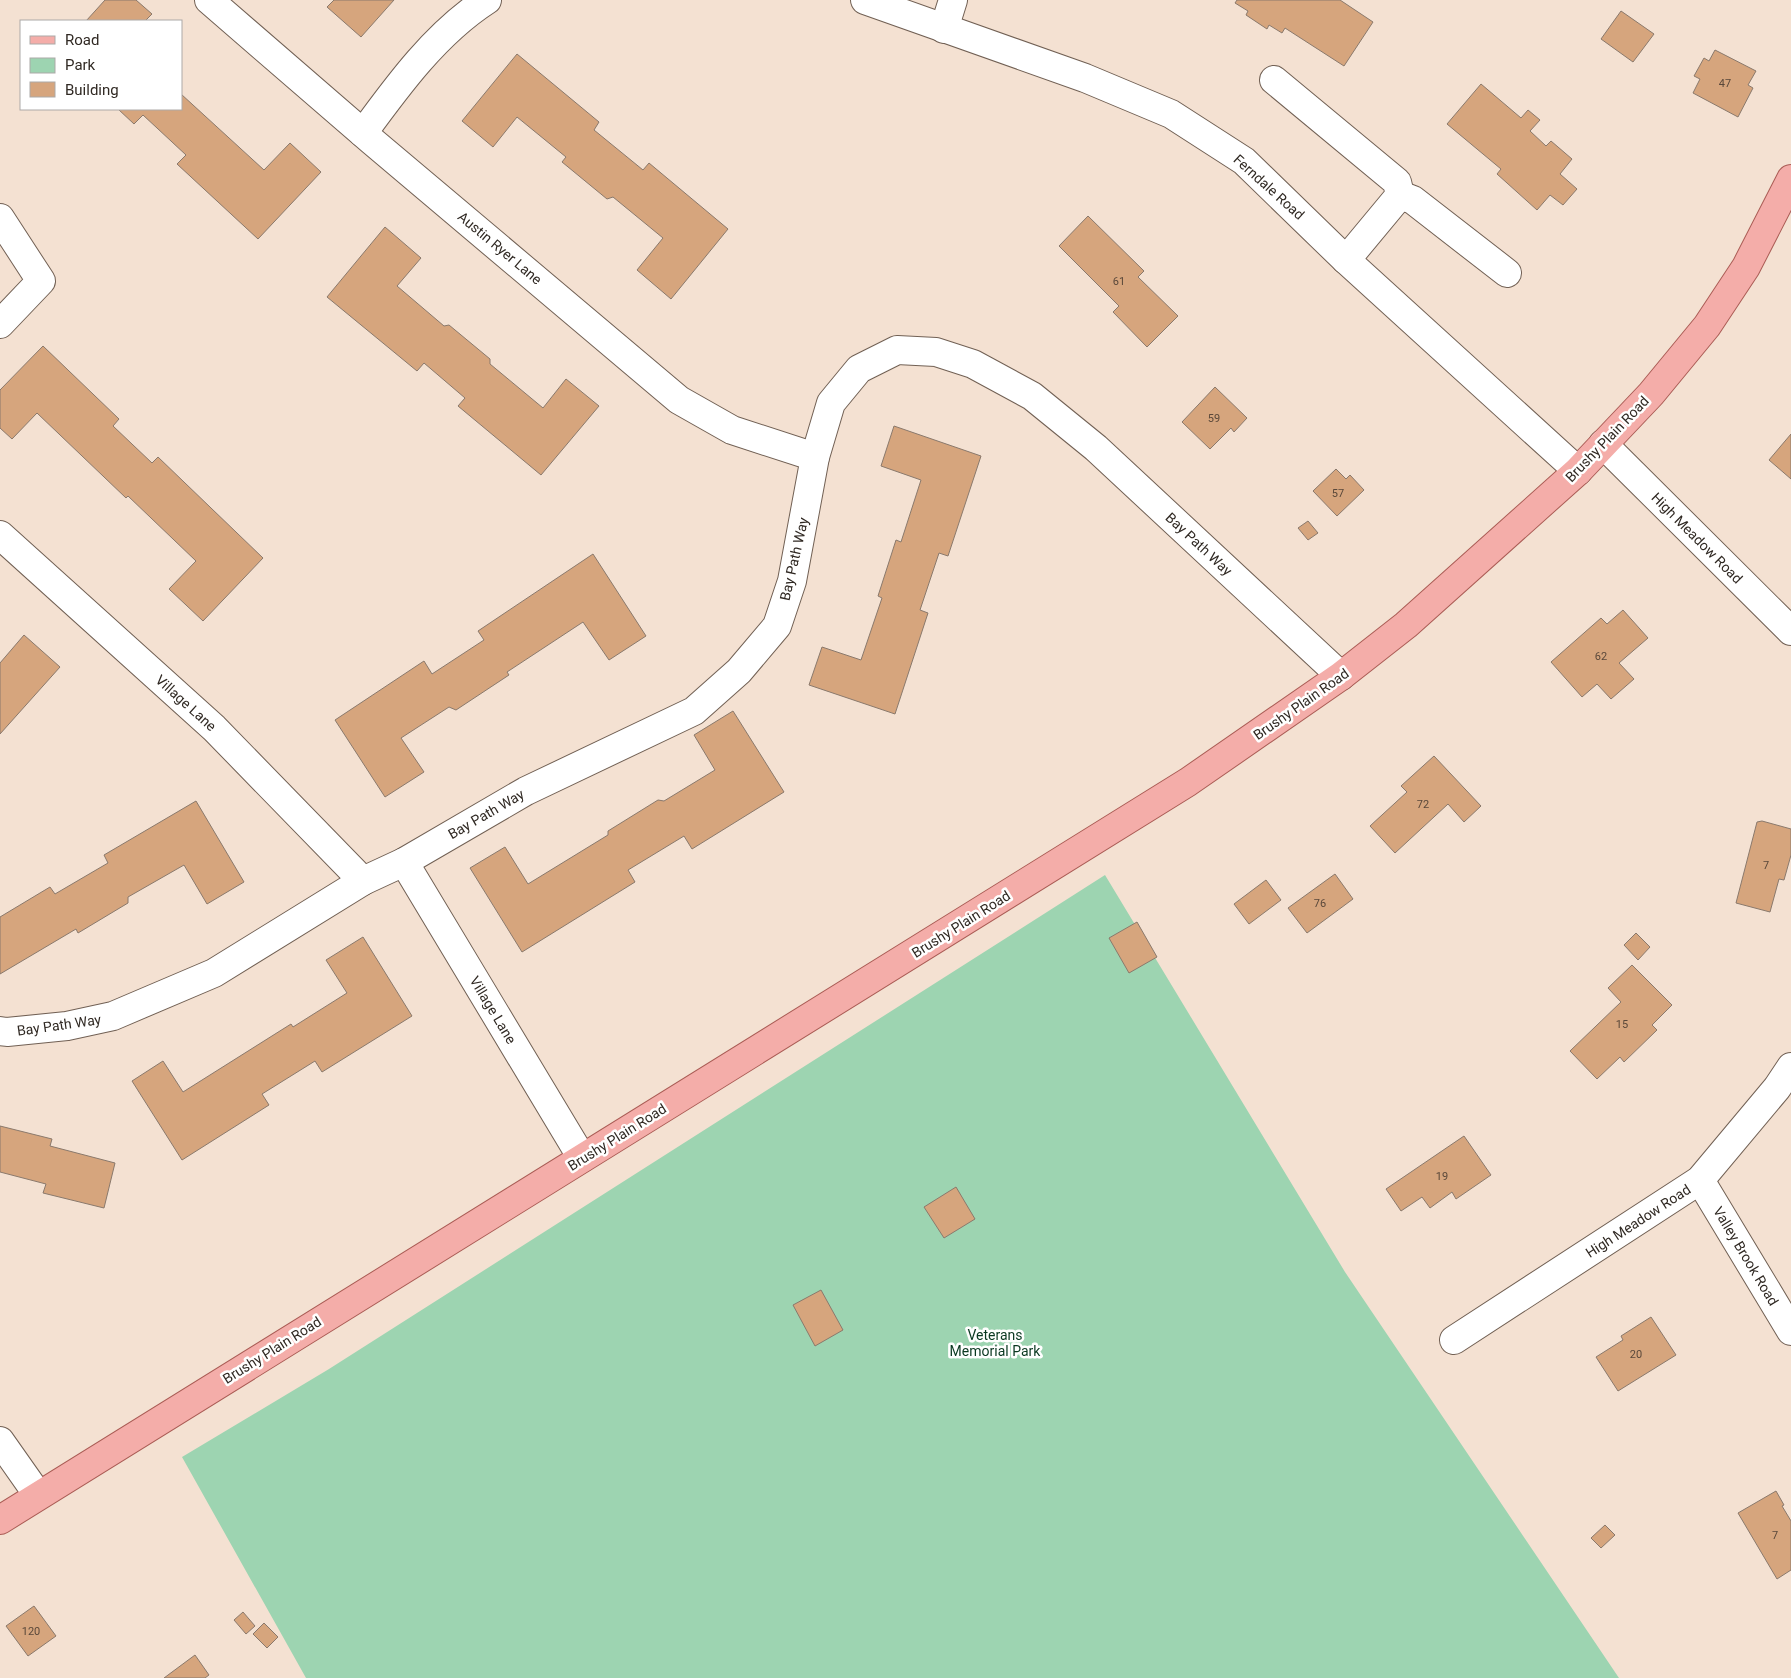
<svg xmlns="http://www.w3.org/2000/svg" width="1791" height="1678" viewBox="0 0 1791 1678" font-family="Roboto,sans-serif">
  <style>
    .green { fill: #9dd4b1 }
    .building { fill: #d6a57d; stroke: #8a796c }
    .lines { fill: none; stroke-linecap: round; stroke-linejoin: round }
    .minor-casing { stroke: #716054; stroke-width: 30 }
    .major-casing { stroke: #aa5c55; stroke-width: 30 }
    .minor { stroke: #fff; stroke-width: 28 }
    .major { stroke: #f4ada9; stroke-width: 28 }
    .labels { text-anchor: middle; stroke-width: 5; stroke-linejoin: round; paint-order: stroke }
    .number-label { font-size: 11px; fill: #5a483a }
    .street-label { font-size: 14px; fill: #302923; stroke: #fff }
    .park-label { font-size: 14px; fill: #0a3821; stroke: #fff }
  </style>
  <rect width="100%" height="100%" fill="#f4e1d2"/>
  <!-- green -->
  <polygon class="green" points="1105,875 1345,1272 1619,1678 306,1678 182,1457 329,1369"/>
  <!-- building -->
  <g class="building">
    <polygon points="105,0 136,0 152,14 145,21 86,21"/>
    <polygon points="334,0 394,0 361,37 327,7"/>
    <polygon points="1237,0 1340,0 1373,22 1344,66 1285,28 1282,33 1269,25 1267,29 1246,15 1248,11 1235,3"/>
    <polygon points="1621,11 1654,34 1633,62 1601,39"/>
    <polygon points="1715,50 1756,71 1748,85 1753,88 1738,117 1693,93 1700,79 1694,76 1704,58 1709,61"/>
    <polygon points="517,54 599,122 594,130 643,170 649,163 728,229 671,299 637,270 663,238 613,197 607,199 562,162 566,157 517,117 493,147 462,121"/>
    <polygon points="1481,84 1521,118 1528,110 1540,120 1530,131 1546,146 1551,141 1572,159 1560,174 1577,189 1563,205 1550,195 1537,210 1497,174 1501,169 1447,124"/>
    <polygon points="181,94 264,170 290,143 321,172 258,239 177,164 186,155 143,115 134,124 118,109 181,109"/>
    <polygon points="1088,216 1144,271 1138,277 1178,316 1147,347 1113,312 1119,306 1059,246"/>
    <polygon points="385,227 421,258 397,286 444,326 449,325 490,359 490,364 543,408 566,379 599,406 541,475 458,406 465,398 424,363 417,371 327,297"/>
    <polygon points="43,346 119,419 113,426 152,463 158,457 263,558 203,621 169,589 196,561 128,496 126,498 37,413 12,439 0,428 0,390"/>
    <polygon points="1215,387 1247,418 1234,432 1231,428 1210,449 1182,422"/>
    <polygon points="894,426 981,456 948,556 939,553 920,610 928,613 895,714 809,685 822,647 861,660 882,598 878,596 896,540 901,542 921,480 881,466"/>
    <polygon points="1791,434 1791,479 1769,460"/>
    <polygon points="1336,469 1346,479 1350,475 1364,490 1337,516 1313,491"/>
    <polygon points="1308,521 1318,533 1308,540 1298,528"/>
    <polygon points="593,554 646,636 609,660 583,622 507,672 509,675 456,710 449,707 401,738 424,772 385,797 335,720 424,661 432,674 484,640 478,631"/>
    <polygon points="1623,610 1648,638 1619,663 1634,679 1611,699 1597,684 1582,697 1551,662 1601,618 1607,624"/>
    <polygon points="24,635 60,667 0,734 0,663"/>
    <polygon points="733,711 784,792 692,849 684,836 628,870 635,882 522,952 470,868 505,847 528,884 608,835 608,831 658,800 664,801 715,770 694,735"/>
    <polygon points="1434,756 1481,806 1464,822 1448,804 1395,853 1370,826 1407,792 1401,786"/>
    <polygon points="196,801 244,882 207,904 184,865 128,897 128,903 78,933 76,929 0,974 0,917 50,887 55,894 108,863 104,855"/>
    <polygon points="1762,821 1791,829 1791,855 1784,880 1779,879 1770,912 1736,903 1757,822"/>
    <polygon points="1335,874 1353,899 1307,933 1288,908"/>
    <polygon points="1266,880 1281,900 1249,924 1234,904"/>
    <polygon points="1137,922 1157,957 1129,973 1109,938"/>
    <polygon points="1636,933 1650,947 1638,960 1624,945"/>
    <polygon points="363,937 412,1016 322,1072 315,1061 262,1094 269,1105 182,1160 132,1081 163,1061 183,1092 291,1024 293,1027 347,993 326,960"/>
    <polygon points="1632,965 1672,1005 1652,1025 1657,1030 1624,1062 1620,1057 1597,1079 1570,1051 1621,1002 1608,988"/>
    <polygon points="0,1126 52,1139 50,1146 115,1163 104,1208 43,1193 46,1184 0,1172"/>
    <polygon points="1464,1136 1491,1175 1456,1199 1452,1192 1430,1208 1422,1197 1401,1211 1386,1189"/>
    <polygon points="956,1187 975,1219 944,1238 924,1207"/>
    <polygon points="821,1290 843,1330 815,1346 793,1305"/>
    <polygon points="1651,1317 1676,1355 1618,1391 1596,1357 1623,1340 1621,1336"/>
    <polygon points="1776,1491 1784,1505 1782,1506 1791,1521 1791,1570 1777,1579 1738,1513"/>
    <polygon points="1605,1525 1615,1535 1601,1548 1591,1538"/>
    <polygon points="34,1606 56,1636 28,1656 6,1626"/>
    <polygon points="243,1612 255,1626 246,1634 234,1620"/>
    <polygon points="264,1623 278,1637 267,1648 253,1634"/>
    <polygon points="195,1655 209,1675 205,1678 164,1678"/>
  </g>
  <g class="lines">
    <!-- minor casing -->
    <g class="minor-casing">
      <g id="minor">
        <polyline points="209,0 372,141 679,400 732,430 815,457"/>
        <polyline points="865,0 1085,78 1171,114 1244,161 1346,260 1578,471"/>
        <polyline points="944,29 953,0"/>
        <polyline points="1274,80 1397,182 1400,195 1346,260"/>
        <path d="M363 133C398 85 436 33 487 0"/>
        <polyline points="1400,195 1413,200 1507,273"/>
        <polyline points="0,218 41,281 0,324"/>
        <polyline points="1603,444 1791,631"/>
        <polyline points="0,535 214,728 363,881"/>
        <polyline points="404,862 582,1158"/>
        <polyline points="0,1031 7,1032 67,1026 113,1016 214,973 363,881 404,862 526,791 694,711 739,671 777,626 792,581 815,457 831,403 859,369 897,350 936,352 973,364 1032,396 1096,448 1341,676"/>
        <polyline points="1700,1180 1791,1331"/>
        <polyline points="1454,1340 1700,1180 1777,1088 1791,1067"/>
        <polyline points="0,1441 38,1495"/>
      </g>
    </g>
    <!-- major casing -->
    <g class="major-casing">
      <polyline id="major" points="0,1520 1188,782 1341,676 1406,625 1578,471 1651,394 1707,326 1746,267 1791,179"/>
    </g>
    <!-- minor -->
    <use href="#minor" class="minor"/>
    <!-- major -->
    <use href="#major" class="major"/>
  </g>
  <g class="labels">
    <!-- number labels -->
    <g class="number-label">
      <text x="1725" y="87">47</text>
      <text x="1119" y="285">61</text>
      <text x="1214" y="422">59</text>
      <text x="1338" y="497">57</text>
      <text x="1601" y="660">62</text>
      <text x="1423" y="808">72</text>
      <text x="1766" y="869">7</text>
      <text x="1320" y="907">76</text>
      <text x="1622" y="1028">15</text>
      <text x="1442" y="1180">19</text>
      <text x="1636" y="1358">20</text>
      <text x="1775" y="1539">7</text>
      <text x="31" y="1635">120</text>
    </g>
    <!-- street labels -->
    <g class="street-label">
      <text transform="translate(1269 187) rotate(42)" y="5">Ferndale Road</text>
      <text transform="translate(500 248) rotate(40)" y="5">Austin Ryer Lane</text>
      <text transform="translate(1607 439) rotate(-46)" y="5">Brushy Plain Road</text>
      <text transform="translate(1697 538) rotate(45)" y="5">High Meadow Road</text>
      <text transform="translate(1199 544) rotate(43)" y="5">Bay Path Way</text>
      <text transform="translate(794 559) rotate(-77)" y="5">Bay Path Way</text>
      <text transform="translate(186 703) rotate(42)" y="5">Village Lane</text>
      <text transform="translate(1301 704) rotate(-35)" y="5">Brushy Plain Road</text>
      <text transform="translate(486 814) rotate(-30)" y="5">Bay Path Way</text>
      <text transform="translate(961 924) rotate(-32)" y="5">Brushy Plain Road</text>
      <text transform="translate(493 1010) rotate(59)" y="5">Village Lane</text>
      <text transform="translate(59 1025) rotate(-8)" y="5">Bay Path Way</text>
      <text transform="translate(617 1137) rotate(-32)" y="5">Brushy Plain Road</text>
      <text transform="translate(1638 1221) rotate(-33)" y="5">High Meadow Road</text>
      <text transform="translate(1746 1256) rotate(59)" y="5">Valley Brook Road</text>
      <text transform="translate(272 1350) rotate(-32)" y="5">Brushy Plain Road</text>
    </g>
    <!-- park labels -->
    <g class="park-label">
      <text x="995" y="1340">Veterans<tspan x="995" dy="16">Memorial Park</tspan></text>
    </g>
  </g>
  <!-- legend -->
  <rect x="20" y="20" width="162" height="90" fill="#ffffff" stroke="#aca9a7"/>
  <rect x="30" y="36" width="25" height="8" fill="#f4ada9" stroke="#aca9a7"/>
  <text x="65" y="45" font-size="15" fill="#302923">Road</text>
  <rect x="30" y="58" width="25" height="15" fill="#9dd4b1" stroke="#aca9a7"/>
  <text x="65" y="70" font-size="15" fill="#302923">Park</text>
  <rect x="30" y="82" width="25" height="15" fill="#d6a57d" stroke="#aca9a7"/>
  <text x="65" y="95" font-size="15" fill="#302923">Building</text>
</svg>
